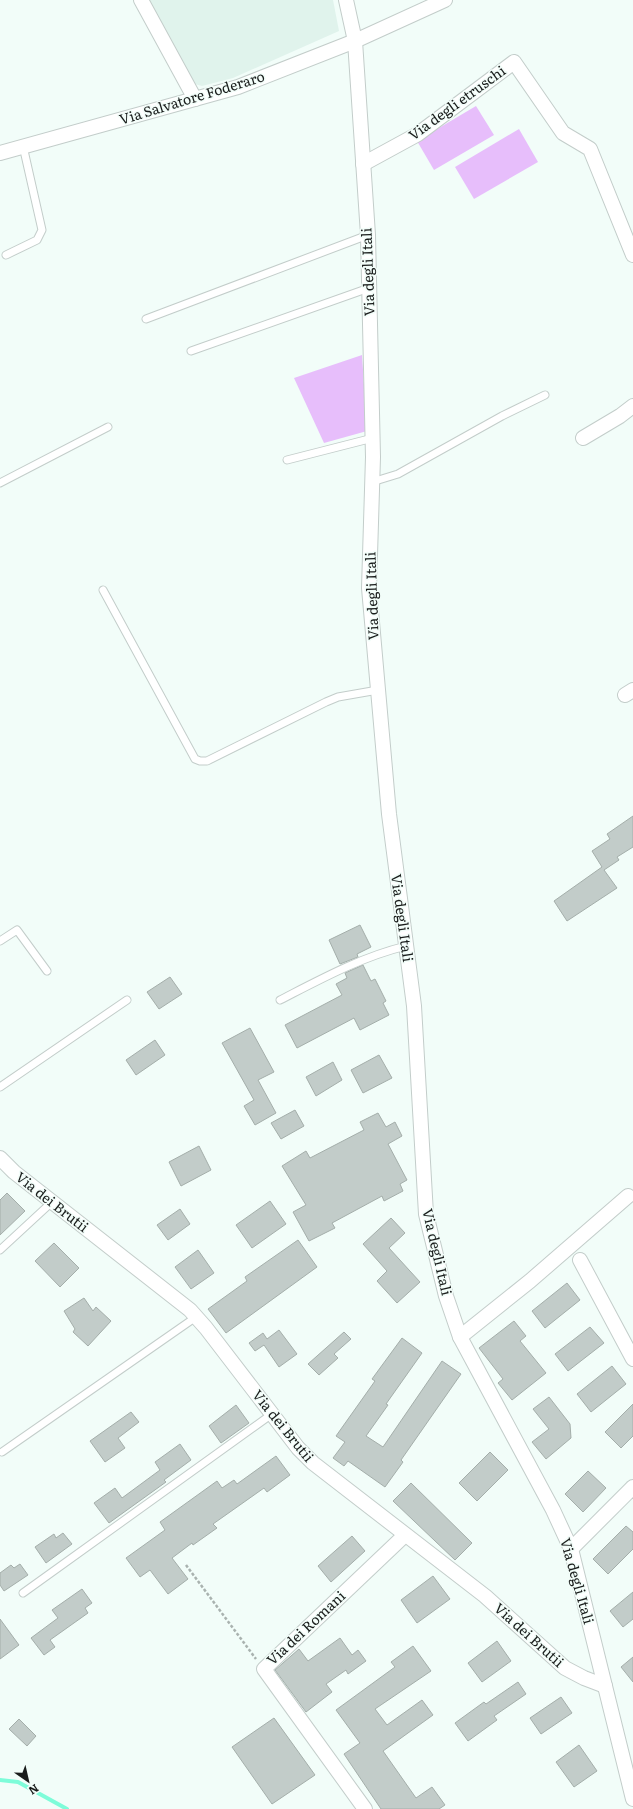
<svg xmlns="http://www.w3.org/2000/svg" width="633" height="1809" viewBox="0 0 633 1809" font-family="Literata,serif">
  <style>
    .built { fill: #e0f3ec }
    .green { fill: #e7befb }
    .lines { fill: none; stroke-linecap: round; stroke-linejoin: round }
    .stream { stroke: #7efcd9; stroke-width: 4 }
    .building { fill: #c2ccc9; stroke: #a4aeaa }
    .lane-casing { stroke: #c3cdca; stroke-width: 9 }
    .street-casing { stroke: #c3cdca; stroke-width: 16 }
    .path { stroke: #a9b2af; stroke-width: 2.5; stroke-dasharray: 3 2; stroke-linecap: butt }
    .lane { stroke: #fff; stroke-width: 7 }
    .street { stroke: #fff; stroke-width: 14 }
    .labels { text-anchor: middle; stroke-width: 3; stroke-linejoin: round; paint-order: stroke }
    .street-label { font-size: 14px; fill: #191c1b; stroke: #f2fdf9 }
  </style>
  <rect width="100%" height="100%" fill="#f2fdf9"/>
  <!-- built -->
  <polygon class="built" points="147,0 333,0 339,31 233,78 202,86 191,83"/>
  <!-- green -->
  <g class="green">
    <polygon points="476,106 494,135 434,170 417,141"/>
    <polygon points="519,129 538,162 474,199 455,167"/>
    <polygon points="362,355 367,431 324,443 294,378"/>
  </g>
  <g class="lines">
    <!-- stream -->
    <polyline class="stream" points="0,1780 18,1782 67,1809"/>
  </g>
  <!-- building -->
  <g class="building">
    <polygon points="633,816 633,847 617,857 619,860 604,870 617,888 567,921 554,901 602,867 592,851 610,839 607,834"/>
    <polygon points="360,925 371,947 357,954 358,957 340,964 329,940"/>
    <polygon points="363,965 371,981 375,979 386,1001 383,1003 389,1015 360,1030 354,1018 297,1048 285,1025 342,995 336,984 347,978 345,973"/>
    <polygon points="170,977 182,994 159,1009 147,992"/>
    <polygon points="250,1028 274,1072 258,1080 276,1113 255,1125 244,1106 254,1100 222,1043"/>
    <polygon points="155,1040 165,1055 136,1075 126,1060"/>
    <polygon points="379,1055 392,1078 363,1093 351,1070"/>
    <polygon points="333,1062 342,1080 316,1096 306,1077"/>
    <polygon points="295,1110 304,1126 281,1139 271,1123"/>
    <polygon points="378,1113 386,1127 395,1122 402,1136 388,1144 407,1180 400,1184 403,1191 384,1201 382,1196 332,1223 335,1228 309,1241 293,1212 306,1205 282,1166 306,1151 310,1158 364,1130 360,1122"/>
    <polygon points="199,1146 211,1170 181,1186 169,1162"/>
    <polygon points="7,1193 25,1211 0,1235 0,1200"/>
    <polygon points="270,1201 286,1224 252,1248 236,1225"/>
    <polygon points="180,1209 190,1224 168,1240 157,1225"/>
    <polygon points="391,1218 405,1233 389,1248 420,1282 397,1303 377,1281 387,1271 363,1244"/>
    <polygon points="298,1240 317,1267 226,1333 208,1309 247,1281 245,1277"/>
    <polygon points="54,1243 79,1268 60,1287 35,1261"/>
    <polygon points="198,1250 214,1273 191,1289 175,1267"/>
    <polygon points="567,1283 580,1300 545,1328 532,1311"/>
    <polygon points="84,1298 93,1311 96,1307 111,1321 88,1346 73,1332 75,1329 64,1311"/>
    <polygon points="514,1321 526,1336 520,1341 546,1373 512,1400 498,1383 503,1379 479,1348"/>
    <polygon points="590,1327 604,1343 568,1371 555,1354"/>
    <polygon points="279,1330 297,1354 279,1367 264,1345 255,1351 249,1343 263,1333 267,1339"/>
    <polygon points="344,1332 351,1339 334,1354 338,1358 319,1375 308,1364"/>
    <polygon points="402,1338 422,1353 386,1404 388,1405 366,1436 383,1447 442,1361 461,1374 401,1460 403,1462 385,1487 348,1461 344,1466 333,1458 345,1442 336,1436 375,1381 372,1379"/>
    <polygon points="612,1366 626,1384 591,1412 577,1394"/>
    <polygon points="549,1397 570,1424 571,1438 546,1459 532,1442 549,1429 533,1409"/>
    <polygon points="633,1404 633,1436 621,1448 605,1432"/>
    <polygon points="236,1405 249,1423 221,1443 209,1426"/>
    <polygon points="131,1412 139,1422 118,1438 125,1448 105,1462 90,1441"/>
    <polygon points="180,1444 191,1460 164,1480 166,1482 109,1523 94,1503 115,1488 122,1498 160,1470 155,1462"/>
    <polygon points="490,1452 508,1470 477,1501 459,1483"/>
    <polygon points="276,1456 290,1475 267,1492 264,1488 213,1524 217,1528 193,1545 192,1543 172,1558 188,1579 168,1594 150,1570 140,1577 126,1558 165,1530 160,1522 217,1481 222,1488 234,1480 237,1484"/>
    <polygon points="588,1471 606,1488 583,1512 565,1494"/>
    <polygon points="411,1483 472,1543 455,1560 393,1501"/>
    <polygon points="626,1526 633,1532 633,1549 608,1574 593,1559"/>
    <polygon points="63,1533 72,1544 46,1563 35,1547 54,1534 56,1538"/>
    <polygon points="352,1536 365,1551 331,1582 318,1566"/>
    <polygon points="20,1564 28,1575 4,1591 0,1585 0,1573 11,1565 14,1568"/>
    <polygon points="433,1576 450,1599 417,1623 401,1600"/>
    <polygon points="82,1589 92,1603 85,1608 88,1613 50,1640 55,1647 44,1655 31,1638 58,1618 52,1610"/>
    <polygon points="633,1592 633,1619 623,1627 610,1611"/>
    <polygon points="0,1619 19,1645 0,1659"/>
    <polygon points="340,1638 352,1655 358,1650 366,1661 348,1674 346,1670 326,1684 332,1692 306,1712 275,1670 299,1649 308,1661"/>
    <polygon points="497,1641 511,1661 482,1682 468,1663"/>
    <polygon points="413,1646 431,1671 375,1709 387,1725 422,1700 433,1715 383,1751 416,1798 432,1787 445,1805 439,1809 381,1809 344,1754 360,1743 336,1710 395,1667 391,1662"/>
    <polygon points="633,1657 633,1682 621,1667"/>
    <polygon points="518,1682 526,1694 494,1716 497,1720 468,1741 455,1723 484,1702 486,1704"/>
    <polygon points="561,1697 572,1713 541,1734 530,1718"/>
    <polygon points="274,1718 315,1775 272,1804 232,1747"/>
    <polygon points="19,1719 36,1736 27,1746 9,1729"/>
    <polygon points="579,1745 597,1771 574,1787 556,1762"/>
  </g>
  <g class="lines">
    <!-- lane casing -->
    <g class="lane-casing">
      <g id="lane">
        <polyline points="6,255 37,240 42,230 23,146"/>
        <polyline points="146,319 368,235"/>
        <polyline points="191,351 369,288"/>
        <polyline points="287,460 373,438"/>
        <polyline points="372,482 398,474 502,416 545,395"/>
        <polyline points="0,483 108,427"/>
        <polyline points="103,590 195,759 200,761 207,761 326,702 338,697 378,690"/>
        <polyline points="0,941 17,930 47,971"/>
        <path d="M280 1000C321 979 361 957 406 946"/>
        <polyline points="0,1087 127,1000"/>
        <polyline points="0,1250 52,1202"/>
        <polyline points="2,1452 196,1317"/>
        <polyline points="23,1593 272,1414"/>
      </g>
    </g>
    <!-- street casing -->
    <g class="street-casing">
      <g id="street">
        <polyline points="141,0 195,99"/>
        <polyline points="346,0 355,41 368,235 373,457 369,588 389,814 414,1006 426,1214 446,1296 460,1337 553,1510 571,1549 633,1799"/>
        <polyline points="0,153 238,87 355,41 445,0"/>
        <polyline points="363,164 418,134 514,62 563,133 590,149 633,255"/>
        <polyline points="583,438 620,416 633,406"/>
        <polyline points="625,695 633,690"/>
        <polyline points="0,1158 14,1172 190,1310 206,1328 298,1448 313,1463 485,1596 565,1668 584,1678 605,1686"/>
        <polyline points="580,1260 633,1359"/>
        <polyline points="460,1337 530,1281 628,1196"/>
        <polyline points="571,1549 633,1487"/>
        <polyline points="365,1809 264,1669 405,1535"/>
      </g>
    </g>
    <!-- path -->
    <polyline class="path" points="186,1565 256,1659"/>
    <!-- lane -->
    <use href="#lane" class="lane"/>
    <!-- street -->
    <use href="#street" class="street"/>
  </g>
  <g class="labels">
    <!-- street labels -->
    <g class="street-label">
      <text transform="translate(192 98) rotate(-17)" y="5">Via Salvatore Foderaro</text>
      <text transform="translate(457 103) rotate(-36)" y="5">Via degli etruschi</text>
      <text transform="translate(368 272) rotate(-92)" y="5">Via degli Itali</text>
      <text transform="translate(372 596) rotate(-92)" y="5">Via degli Itali</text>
      <text transform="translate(402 918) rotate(82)" y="5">Via degli Itali</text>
      <text transform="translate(52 1202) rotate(38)" y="5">Via dei Brutii</text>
      <text transform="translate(437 1252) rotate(77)" y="5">Via degli Itali</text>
      <text transform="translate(283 1426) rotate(51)" y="5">Via dei Brutii</text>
      <text transform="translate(577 1581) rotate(74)" y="5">Via degli Itali</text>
      <text transform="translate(306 1628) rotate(-43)" y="5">Via dei Romani</text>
      <text transform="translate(529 1635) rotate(42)" y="5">Via dei Brutii</text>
    </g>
  </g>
  <!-- north arrow -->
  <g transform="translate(28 1781) rotate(146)" stroke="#f2fdf9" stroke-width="3" paint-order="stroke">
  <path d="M0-3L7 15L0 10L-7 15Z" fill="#191c1b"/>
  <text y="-6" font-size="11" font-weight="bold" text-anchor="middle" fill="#191c1b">N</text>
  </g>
</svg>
